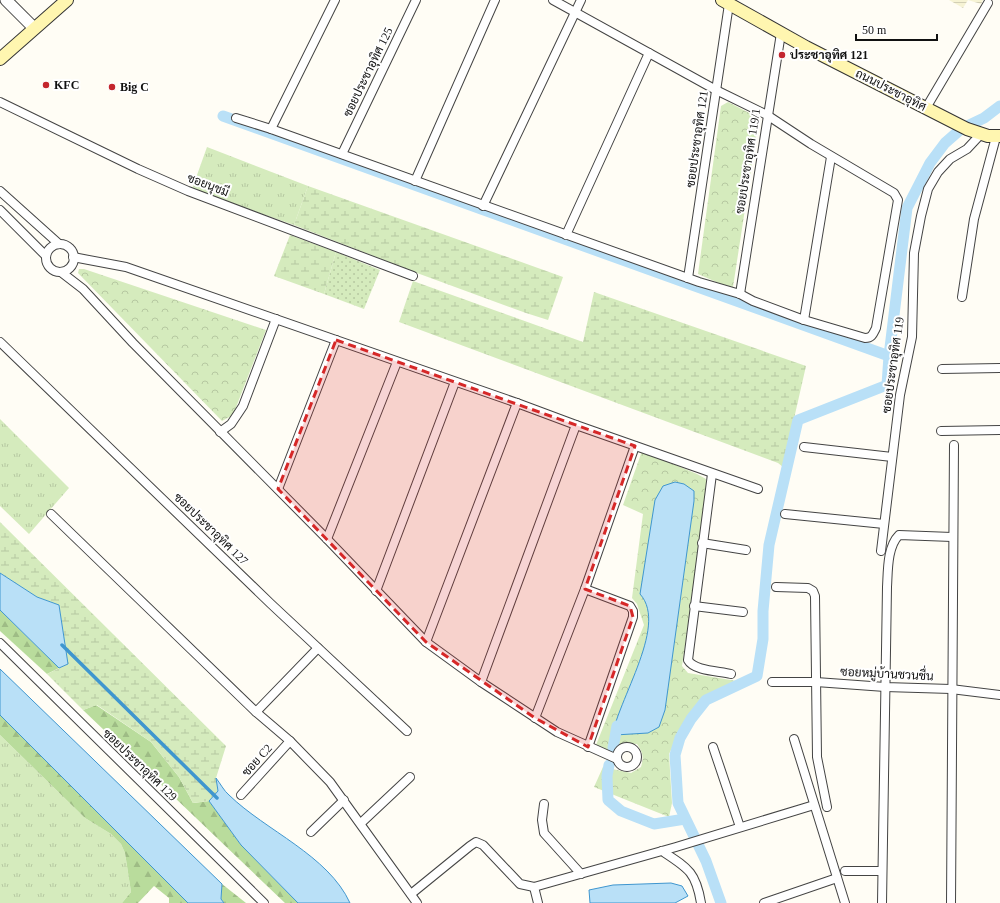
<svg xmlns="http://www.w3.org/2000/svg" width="1000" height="903" viewBox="0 0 1000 903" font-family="'Times New Roman',Sarabun,serif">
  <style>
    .farmland { fill: url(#farmland-rules) }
    .grass { fill: url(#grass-tufts) }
    .forest { fill: url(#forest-firs) }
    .wetland { fill: url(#wetland-marsh) }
    .park { fill: url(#park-crowns) }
    .garden { fill: url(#garden-dots) }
    .water { fill: #b9e0f7; stroke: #3f96cf }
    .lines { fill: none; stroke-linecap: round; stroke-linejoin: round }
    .stream { stroke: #3f96cf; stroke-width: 3.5 }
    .canal { stroke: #b9e0f7; stroke-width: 11 }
    .minor-casing { stroke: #444; stroke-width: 10 }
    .tertiary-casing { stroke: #444; stroke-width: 13 }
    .secondary-casing { stroke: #333; stroke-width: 14 }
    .minor { stroke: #fff; stroke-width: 8 }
    .tertiary { stroke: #fff; stroke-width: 11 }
    .secondary { stroke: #fff6b0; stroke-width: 12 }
    .marked { fill: #d62828; fill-opacity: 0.2; stroke: #d62828; stroke-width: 3; stroke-dasharray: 8 5; stroke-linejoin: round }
    .poi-dot { fill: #c4262e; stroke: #fff; stroke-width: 1.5 }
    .labels { text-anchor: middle; stroke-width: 4; stroke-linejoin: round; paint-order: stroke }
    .poi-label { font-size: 12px; font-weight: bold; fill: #111; stroke: #fff; text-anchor: start }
    .street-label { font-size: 12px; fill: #111; stroke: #fff }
  </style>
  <defs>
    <pattern id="farmland-rules" width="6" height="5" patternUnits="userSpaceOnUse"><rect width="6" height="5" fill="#f6f3d4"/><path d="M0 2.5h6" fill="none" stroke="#d2cfb5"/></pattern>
    <pattern id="grass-tufts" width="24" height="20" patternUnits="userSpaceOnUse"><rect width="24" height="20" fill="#d5ebbd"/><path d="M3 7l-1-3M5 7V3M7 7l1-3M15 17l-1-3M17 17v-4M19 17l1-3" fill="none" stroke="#b6c8a1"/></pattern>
    <pattern id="forest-firs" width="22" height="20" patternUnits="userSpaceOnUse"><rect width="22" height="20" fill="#b9dc9c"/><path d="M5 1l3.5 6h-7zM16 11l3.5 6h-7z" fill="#9ebc85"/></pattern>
    <pattern id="wetland-marsh" width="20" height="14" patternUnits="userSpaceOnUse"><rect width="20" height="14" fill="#d5ebbd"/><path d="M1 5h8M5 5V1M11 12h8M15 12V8" fill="none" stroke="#b6c8a1"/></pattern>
    <pattern id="park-crowns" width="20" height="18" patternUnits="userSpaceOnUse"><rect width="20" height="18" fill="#d5ebbd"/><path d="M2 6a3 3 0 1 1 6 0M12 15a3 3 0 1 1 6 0" fill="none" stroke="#b6c8a1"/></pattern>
    <pattern id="garden-dots" width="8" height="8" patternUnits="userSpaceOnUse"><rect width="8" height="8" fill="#d5ebbd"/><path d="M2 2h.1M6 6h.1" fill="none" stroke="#b6c8a1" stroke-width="1.8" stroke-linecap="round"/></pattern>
  </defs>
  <rect width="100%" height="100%" fill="#fffdf5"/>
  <!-- farmland -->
  <polygon class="farmland" points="949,0 983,0 981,4 968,0 963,8"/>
  <!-- grass -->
  <g class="grass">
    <polygon points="207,147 308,186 294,225 192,189"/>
    <polygon points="0,419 69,488 29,534 0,506"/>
    <polygon points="0,735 85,818 111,834 121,844 125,853 131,892 122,903 0,903"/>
  </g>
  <!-- forest -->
  <g class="forest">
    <polygon points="0,610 59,668 47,674 0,631"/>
    <polygon points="96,705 151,742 179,777 193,803 209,801 241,845 298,903 285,903 83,710"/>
    <polygon points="0,715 188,903 169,903 169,898 154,886 138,903 122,903 131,892 125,853 121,844 111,834 85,818 0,735"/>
    <polygon points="222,884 246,903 224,903 221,899"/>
  </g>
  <!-- wetland -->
  <g class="wetland">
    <polygon points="308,186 563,277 548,320 526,313 417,273 294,225"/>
    <polygon points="290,235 336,252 324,294 274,276"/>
    <polygon points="413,281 583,342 594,292 806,366 783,467 778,463 399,322"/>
    <polygon points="0,522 226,746 216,778 218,791 209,801 193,803 179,777 151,742 97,705 83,710 47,674 68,664 59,605 37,597 0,573"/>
  </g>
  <!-- park -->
  <g class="park">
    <polygon points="728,102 759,118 733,287 721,284 698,274 721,106"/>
    <polygon points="79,269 84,269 266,330 233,415 222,421 78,273"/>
    <path d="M642 451 697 474 706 479 708 488 682 666 688 673 737 681 705 696 684 724 669 754 672 803 669 817 594 787 603 767 631 773 641 767C644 757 643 753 637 744H626L616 747 613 753 596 745 644 625 637 604 632 598 643 514 623 505Z"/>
  </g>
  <!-- garden -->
  <polygon class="garden" points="336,252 380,270 364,309 324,294"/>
  <!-- water -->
  <g class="water">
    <path d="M675 482 684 484 694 491V501L665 710 659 727 648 733 615 735 610 747C613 705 670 627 640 594L655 500 663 486Z"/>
    <polygon points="0,573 37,597 59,605 68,664 59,668 0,610"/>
    <polygon points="0,669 222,884 221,899 224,903 188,903 0,715"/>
    <path d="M216 778C220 783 224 791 229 795 266 831 328 855 350 903H298L241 845 209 801 218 791Z"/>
    <polygon points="671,883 682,886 688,896 675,903 590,903 589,890 613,885"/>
  </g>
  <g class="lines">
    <!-- stream -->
    <polyline class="stream" points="62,645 217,798"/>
    <!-- canal -->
    <g class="canal">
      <polyline points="223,116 889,356"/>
      <polyline points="613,748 617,726"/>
      <polyline points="609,765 607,776 608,800 621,811 654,824 685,819"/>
      <polyline points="721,903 706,861 678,803 675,755 680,738 691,719 706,700 757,676 763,639 763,611 769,545 798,420 887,385 889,356 907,208 930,163 945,143 961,129 984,118 1000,106"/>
    </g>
    <!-- minor casing -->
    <g class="minor-casing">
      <g id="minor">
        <polyline points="0,102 138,169 188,191 413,276"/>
        <polyline points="926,108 988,3"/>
        <path d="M236 118 271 129 699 282 740 294 753 301 804 320 865 338C872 338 873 334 876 328L898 200 894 193 811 144 767 115 716 90 553 0"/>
        <polyline points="271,129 335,0"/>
        <polyline points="342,154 416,0"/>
        <polyline points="415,181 495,0"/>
        <polyline points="0,191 59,244"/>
        <polyline points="483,206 581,0"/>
        <polyline points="0,210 46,256"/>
        <polyline points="566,235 649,53"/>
        <circle cx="60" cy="258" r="14"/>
        <polyline points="73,257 126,267 517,403 576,425 758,489"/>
        <polyline points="61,272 83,289 133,343 327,539 426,642 481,682 557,732 617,759"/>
        <polyline points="688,278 729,4"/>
        <polyline points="740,294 781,33"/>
        <polyline points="962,297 974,219 996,137"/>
        <polyline points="804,320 831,157"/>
        <polyline points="0,342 271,604 407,731"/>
        <polyline points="942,369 1000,368"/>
        <polyline points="941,431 1000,430"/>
        <polyline points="220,432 231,424 243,406 276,319"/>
        <polyline points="804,447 892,457"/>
        <path d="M712 474 688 660C694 671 719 671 731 674"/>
        <polyline points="278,489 336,340"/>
        <polyline points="51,514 256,712"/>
        <polyline points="785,514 884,524"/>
        <polyline points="327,539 397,362"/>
        <polyline points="702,543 746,550"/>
        <polyline points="881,551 900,395 912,337 914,253 921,216 928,189 938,172 950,159 967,149 981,134"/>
        <polyline points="776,587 808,588 813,591 815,596 817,757 827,807"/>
        <polyline points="585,589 630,606 633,611 633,617 588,747"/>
        <polyline points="376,591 455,382"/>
        <polyline points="694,606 743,612"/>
        <polyline points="426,642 517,403"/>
        <polyline points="0,643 264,903"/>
        <polyline points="318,648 256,712 290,741 330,782 417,903"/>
        <polyline points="481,682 576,425"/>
        <polyline points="772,682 816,682 885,687 951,689 1000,695"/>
        <polyline points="535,718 585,589 635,446"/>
        <polyline points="794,739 845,903"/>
        <polyline points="713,747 740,827"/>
        <circle cx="627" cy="757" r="10"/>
        <polyline points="241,795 290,741"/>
        <polyline points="544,804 542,820 544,833 581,874"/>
        <polyline points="361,823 410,777"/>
        <polyline points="311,832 344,800"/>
        <path d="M662 851C688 868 696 872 701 903"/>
        <polyline points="845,871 882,871"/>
        <polyline points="534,887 538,903"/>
        <polyline points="411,894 470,846 476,842 483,845 520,884 534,887 676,847 814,805"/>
        <polyline points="764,903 837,878"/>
        <path d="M882 903 887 587C888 571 887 547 899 535L952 537"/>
        <polyline points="951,903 954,445"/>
      </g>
    </g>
    <!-- tertiary casing -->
    <g class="tertiary-casing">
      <polyline id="tertiary" points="6,0 34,28"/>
    </g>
    <!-- secondary casing -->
    <g class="secondary-casing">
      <g id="secondary">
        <polyline points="722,0 806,47 967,129 988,136 1000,136"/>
        <polyline points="0,59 67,0"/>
      </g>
    </g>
    <!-- minor -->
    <use href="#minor" class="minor"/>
    <!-- tertiary -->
    <use href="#tertiary" class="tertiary"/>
    <!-- secondary -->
    <use href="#secondary" class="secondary"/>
  </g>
  <!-- marked area -->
  <path class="marked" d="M336 340 635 446 585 589 630 606 633 617 588 747 535 718 426 642 278 489Z"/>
  <!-- markers -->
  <g class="poi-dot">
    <circle cx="782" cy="55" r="4"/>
    <circle cx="46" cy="85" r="4"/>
    <circle cx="112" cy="87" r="4"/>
  </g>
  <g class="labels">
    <!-- poi labels -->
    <g class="poi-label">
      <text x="790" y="59">ประชาอุทิศ 121</text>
      <text x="54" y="89">KFC</text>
      <text x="120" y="91">Big C</text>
    </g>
    <!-- street labels -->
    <g class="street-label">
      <text transform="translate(368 72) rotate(-64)" y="4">ซอยประชาอุทิศ 125</text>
      <text transform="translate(891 90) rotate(27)" y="4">ถนนประชาอุทิศ</text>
      <text transform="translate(697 139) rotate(-82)" y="4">ซอยประชาอุทิศ 121</text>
      <text transform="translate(748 161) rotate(-81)" y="4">ซอยประชาอุทิศ 119/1</text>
      <text transform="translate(208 185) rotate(21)" y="4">ซอยนุชมี</text>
      <text transform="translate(893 365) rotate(-82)" y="4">ซอยประชาอุทิศ 119</text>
      <text transform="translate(211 529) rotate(44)" y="4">ซอยประชาอุทิศ 127</text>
      <text transform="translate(887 674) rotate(3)" y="4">ซอยหมู่บ้านชวนชื่น</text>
      <text transform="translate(257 760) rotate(-48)" y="4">ซอย C2</text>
      <text transform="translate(140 765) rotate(44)" y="4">ซอยประชาอุทิศ 129</text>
    </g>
  </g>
  <!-- scale -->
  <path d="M856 34v6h81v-6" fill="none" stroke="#111111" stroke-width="2"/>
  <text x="862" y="34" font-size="12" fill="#111111" stroke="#ffffff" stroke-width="3" paint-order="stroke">50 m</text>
</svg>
